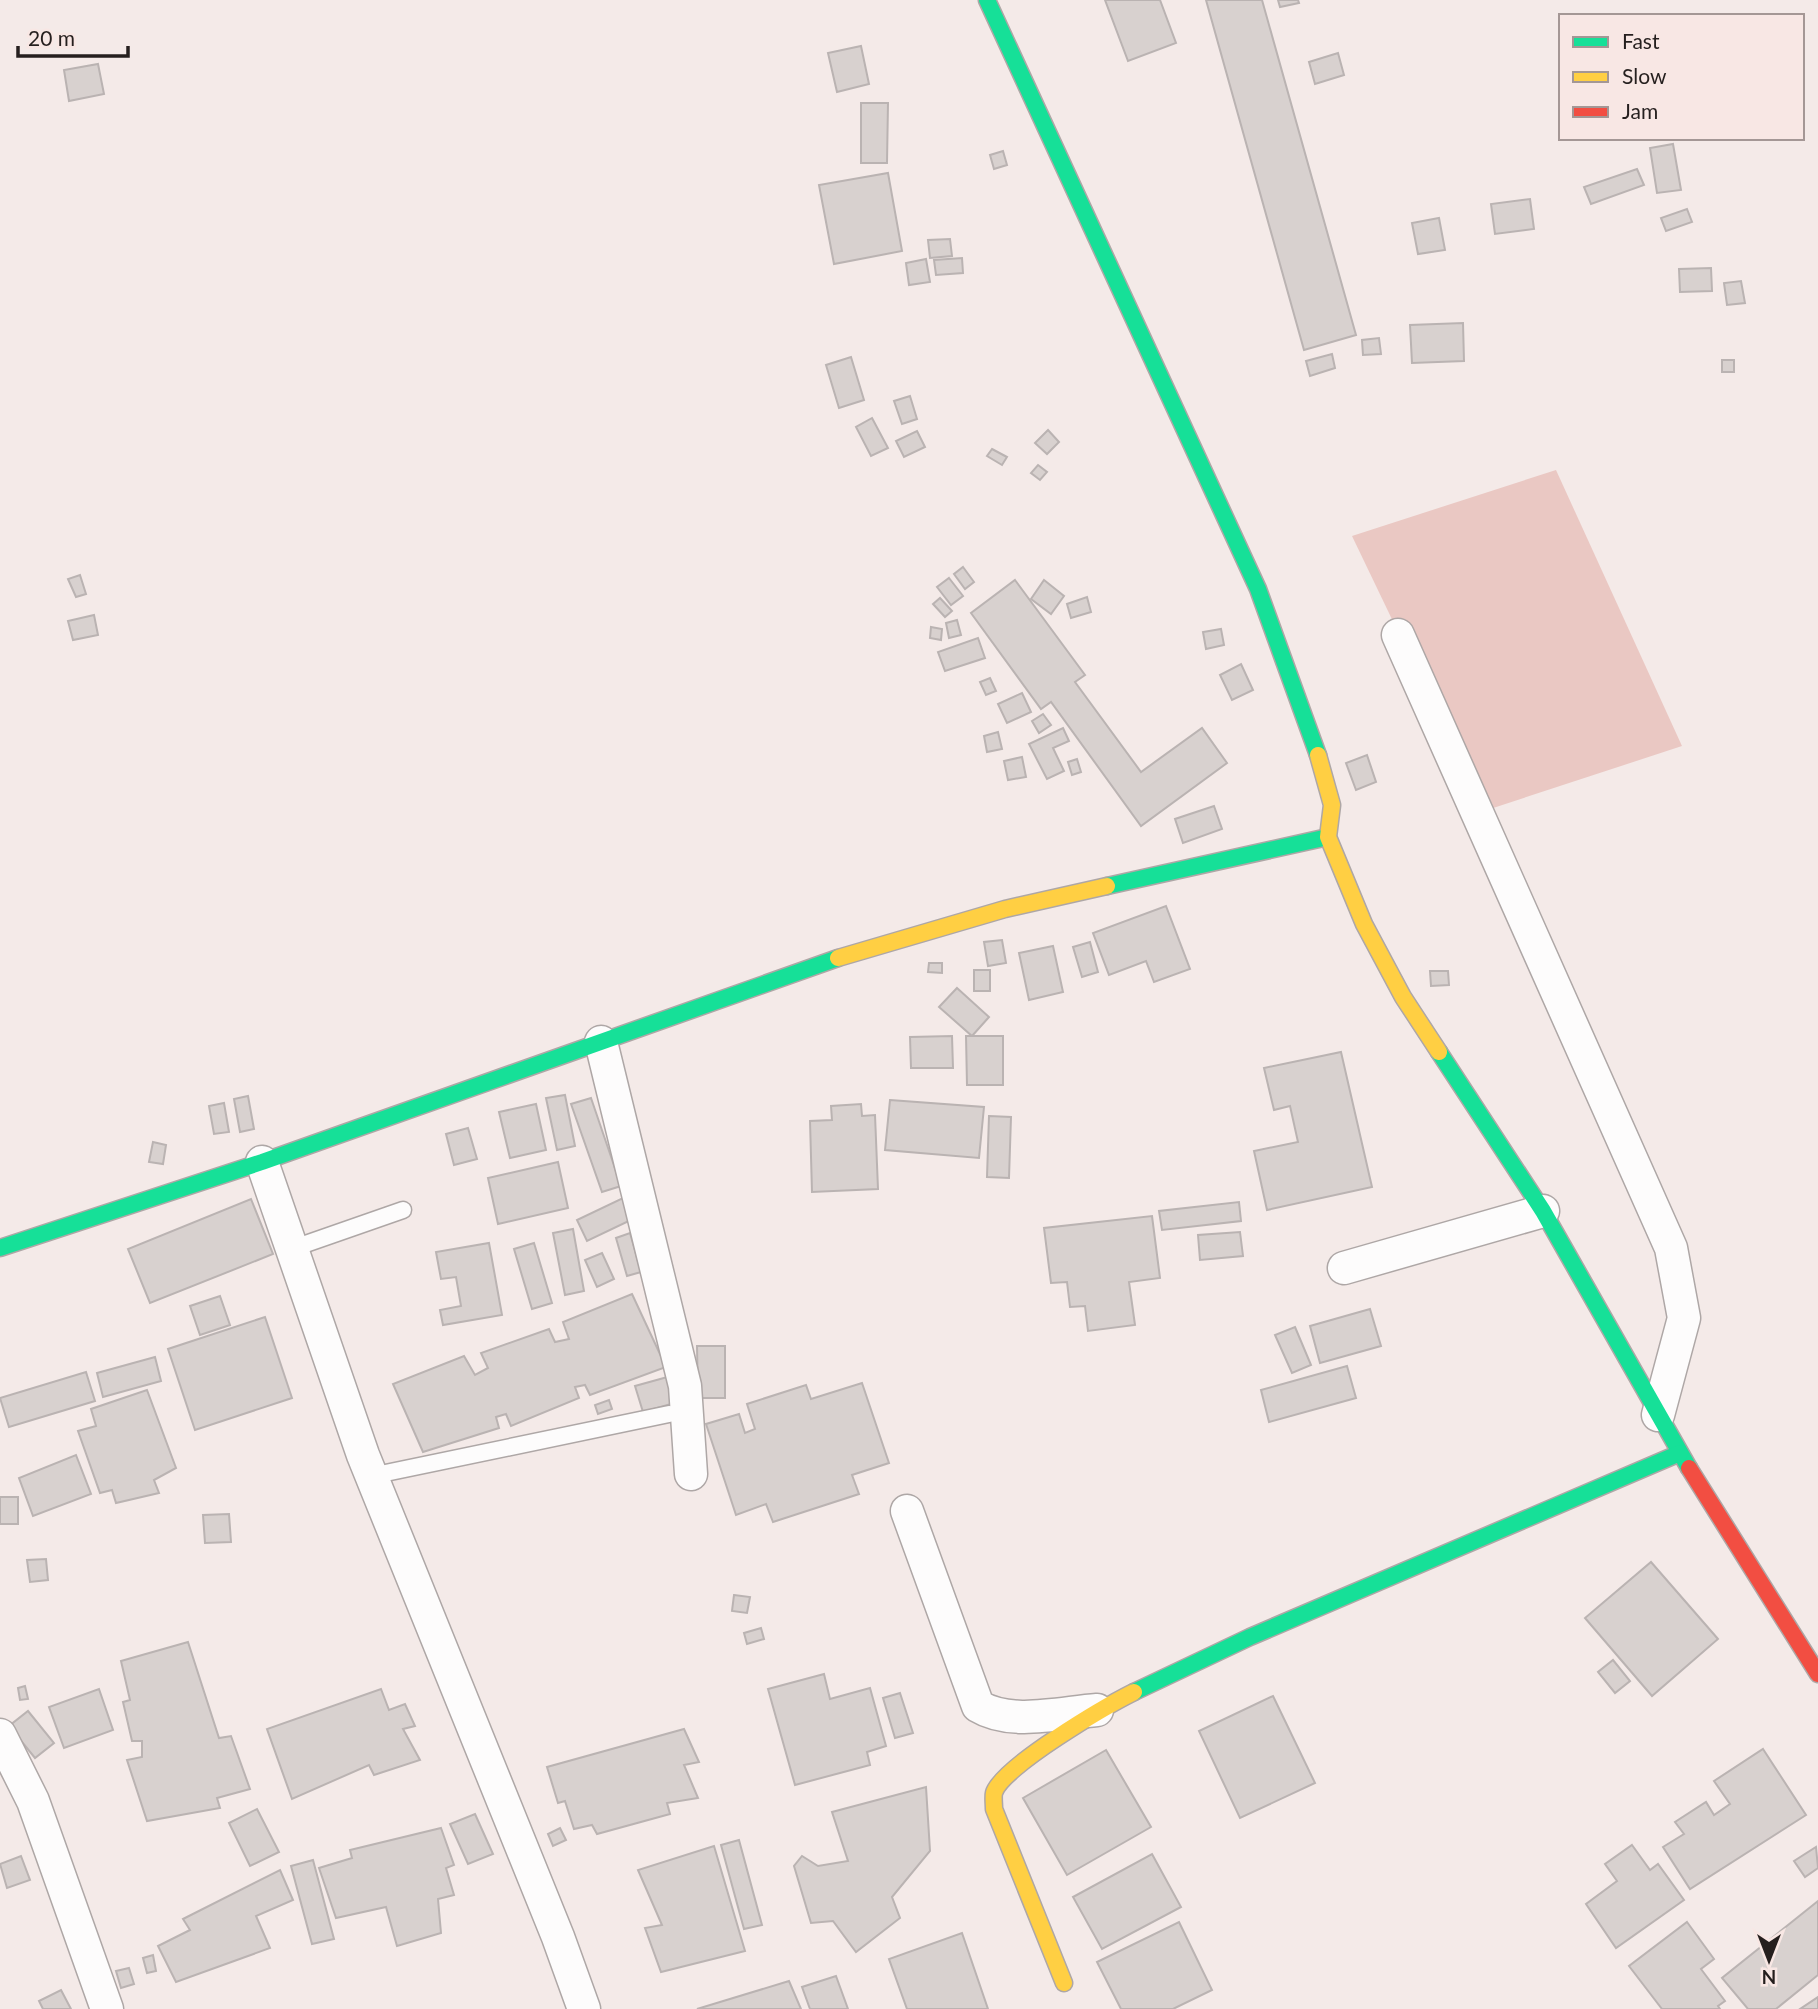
<svg xmlns="http://www.w3.org/2000/svg" width="1818" height="2009" viewBox="0 0 1818 2009" font-family="Lato,sans-serif">
  <style>
    .green { fill: #eac8c3 }
    .building { fill: #d8d1cf; stroke: #bab3b2; stroke-width: 2 }
    .lines { fill: none; stroke-linecap: round; stroke-linejoin: round }
    .lane-casing { stroke: #aea7a6; stroke-width: 19 }
    .street-casing { stroke: #aea7a6; stroke-width: 35 }
    .fast-casing { stroke: #aea7a6; stroke-width: 19 }
    .slow-casing { stroke: #aea7a6; stroke-width: 19 }
    .jam-casing { stroke: #aea7a6; stroke-width: 19 }
    .lane { stroke: #fdfcfc; stroke-width: 16 }
    .street { stroke: #fdfcfc; stroke-width: 32 }
    .fast { stroke: #16e098; stroke-width: 16 }
    .slow { stroke: #ffcf43; stroke-width: 16 }
    .jam { stroke: #f24e42; stroke-width: 16 }
  </style>
  <rect width="100%" height="100%" fill="#f4eae8"/>
  <!-- green -->
  <polygon class="green" points="1556,470 1682,746 1484,811 1352,536"/>
  <!-- building -->
  <g class="building">
    <polygon points="1105,0 1160,0 1176,43 1128,61"/>
    <polygon points="1206,0 1262,0 1356,335 1304,350"/>
    <polygon points="1278,0 1298,0 1299,3 1280,7"/>
    <polygon points="861,46 869,84 837,92 828,53"/>
    <polygon points="1338,53 1344,75 1315,84 1309,62"/>
    <polygon points="98,64 104,94 69,101 64,70"/>
    <polygon points="861,103 888,103 887,163 861,163"/>
    <polygon points="1673,144 1681,190 1657,193 1650,148"/>
    <polygon points="1003,151 1007,165 994,169 990,155"/>
    <polygon points="1637,169 1644,185 1591,204 1584,187"/>
    <polygon points="888,173 902,251 834,264 819,185"/>
    <polygon points="1530,199 1534,229 1495,234 1491,204"/>
    <polygon points="1687,209 1692,222 1666,231 1661,218"/>
    <polygon points="1439,218 1445,250 1418,254 1412,223"/>
    <polygon points="950,239 952,256 930,258 928,240"/>
    <polygon points="962,258 963,273 936,275 934,260"/>
    <polygon points="926,259 930,282 909,285 906,263"/>
    <polygon points="1711,268 1712,291 1680,292 1679,269"/>
    <polygon points="1741,281 1745,303 1727,305 1724,283"/>
    <polygon points="1463,323 1464,361 1412,363 1410,325"/>
    <polygon points="1379,338 1381,354 1363,355 1362,340"/>
    <polygon points="1332,354 1335,368 1310,376 1306,361"/>
    <polygon points="851,357 864,400 839,408 826,365"/>
    <rect x="1722" y="360" width="12" height="12"/>
    <polygon points="910,396 917,419 902,424 894,401"/>
    <polygon points="872,418 888,448 871,456 856,427"/>
    <polygon points="1048,430 1059,442 1047,454 1035,443"/>
    <polygon points="917,431 925,447 904,457 896,441"/>
    <polygon points="992,449 1007,457 1002,465 987,456"/>
    <polygon points="1038,465 1047,472 1040,480 1031,473"/>
    <polygon points="963,567 974,582 965,589 954,574"/>
    <polygon points="80,575 86,594 76,597 68,579"/>
    <polygon points="949,578 963,596 951,605 937,587"/>
    <polygon points="1015,580 1085,675 1075,682 1141,772 1202,728 1227,763 1141,826 1051,702 1041,709 971,613"/>
    <polygon points="1044,580 1064,596 1051,614 1031,599"/>
    <polygon points="1087,597 1091,612 1071,618 1067,604"/>
    <polygon points="940,598 952,611 945,617 933,604"/>
    <polygon points="94,615 98,635 73,640 68,621"/>
    <polygon points="957,620 961,635 949,638 946,623"/>
    <polygon points="931,627 942,629 941,640 930,638"/>
    <polygon points="1221,629 1224,645 1206,649 1203,632"/>
    <polygon points="978,638 985,658 945,671 938,652"/>
    <polygon points="1241,664 1253,690 1232,700 1220,675"/>
    <polygon points="990,678 996,691 986,695 980,682"/>
    <polygon points="1022,693 1031,712 1007,723 998,704"/>
    <polygon points="1043,714 1051,725 1039,733 1032,721"/>
    <polygon points="1063,728 1069,741 1053,748 1064,771 1047,779 1029,744"/>
    <polygon points="998,732 1002,749 987,752 984,736"/>
    <polygon points="1367,755 1376,782 1356,790 1346,763"/>
    <polygon points="1022,757 1026,777 1008,780 1004,761"/>
    <polygon points="1077,759 1081,772 1072,775 1068,762"/>
    <polygon points="1214,806 1222,829 1183,843 1175,819"/>
    <polygon points="1166,906 1190,969 1154,982 1146,961 1109,975 1093,933"/>
    <polygon points="1002,940 1006,963 988,966 984,942"/>
    <polygon points="1090,942 1098,972 1082,977 1073,947"/>
    <polygon points="1053,946 1063,992 1029,1000 1019,953"/>
    <polygon points="929,963 942,963 942,973 928,972"/>
    <rect x="974" y="970" width="16" height="21"/>
    <polygon points="1430,971 1448,971 1449,985 1431,986"/>
    <polygon points="957,988 989,1017 972,1036 939,1007"/>
    <polygon points="952,1036 953,1068 911,1068 910,1037"/>
    <polygon points="966,1036 1003,1036 1003,1085 967,1085"/>
    <polygon points="1341,1052 1372,1187 1267,1210 1254,1151 1298,1142 1290,1106 1274,1110 1264,1068"/>
    <polygon points="565,1095 575,1146 557,1150 546,1098"/>
    <polygon points="248,1096 254,1129 240,1132 234,1099"/>
    <polygon points="591,1098 621,1186 602,1192 571,1104"/>
    <polygon points="890,1100 984,1107 979,1158 885,1150"/>
    <polygon points="224,1103 229,1132 214,1134 209,1106"/>
    <polygon points="536,1104 546,1150 510,1158 499,1112"/>
    <polygon points="861,1104 862,1116 875,1115 878,1189 812,1192 810,1121 832,1120 831,1106"/>
    <polygon points="989,1116 1011,1117 1009,1178 987,1177"/>
    <polygon points="468,1128 477,1159 454,1165 446,1134"/>
    <polygon points="153,1142 166,1145 163,1164 149,1162"/>
    <polygon points="558,1162 568,1208 498,1224 488,1178"/>
    <polygon points="623,1198 633,1219 587,1241 577,1220"/>
    <polygon points="251,1199 273,1254 150,1303 128,1249"/>
    <polygon points="1239,1202 1241,1221 1162,1230 1159,1211"/>
    <polygon points="1152,1216 1160,1278 1129,1282 1135,1325 1088,1331 1085,1306 1070,1307 1067,1282 1051,1283 1044,1228"/>
    <polygon points="573,1229 584,1291 565,1295 553,1233"/>
    <polygon points="1240,1232 1243,1256 1200,1260 1198,1235"/>
    <polygon points="630,1233 641,1272 627,1276 616,1238"/>
    <polygon points="489,1243 502,1315 443,1325 440,1310 461,1306 456,1277 441,1279 436,1252"/>
    <polygon points="534,1243 552,1303 532,1309 514,1249"/>
    <polygon points="602,1253 614,1279 597,1287 585,1260"/>
    <polygon points="632,1294 666,1367 590,1395 585,1385 575,1387 579,1398 511,1426 506,1414 496,1417 499,1428 423,1452 393,1384 464,1356 475,1375 488,1368 481,1353 549,1329 555,1342 569,1339 563,1322"/>
    <polygon points="220,1296 230,1325 200,1335 190,1306"/>
    <polygon points="1370,1309 1381,1346 1320,1363 1310,1326"/>
    <polygon points="265,1317 292,1398 195,1430 168,1349"/>
    <polygon points="1295,1327 1311,1365 1292,1373 1275,1335"/>
    <polygon points="697,1346 725,1346 725,1398 698,1398"/>
    <polygon points="155,1357 161,1381 103,1397 97,1373"/>
    <polygon points="1347,1366 1356,1398 1269,1422 1261,1390"/>
    <polygon points="86,1372 95,1401 9,1427 0,1398"/>
    <polygon points="671,1376 678,1402 643,1412 635,1386"/>
    <polygon points="862,1383 889,1463 852,1475 859,1494 773,1522 766,1504 736,1515 706,1424 739,1414 745,1433 755,1429 747,1404 806,1385 811,1399"/>
    <polygon points="147,1390 176,1468 154,1480 159,1493 116,1503 112,1490 100,1493 78,1431 96,1426 91,1409"/>
    <polygon points="609,1400 612,1409 598,1414 595,1405"/>
    <polygon points="76,1455 91,1494 33,1516 19,1478"/>
    <rect x="0" y="1497" width="18" height="27"/>
    <polygon points="229,1514 231,1542 205,1543 203,1515"/>
    <polygon points="46,1559 48,1580 30,1582 27,1560"/>
    <polygon points="1651,1562 1718,1639 1652,1696 1585,1618"/>
    <polygon points="734,1595 750,1597 747,1613 732,1611"/>
    <polygon points="761,1628 764,1639 747,1644 744,1633"/>
    <polygon points="188,1642 219,1738 231,1736 250,1789 217,1798 220,1808 147,1821 127,1760 142,1757 142,1741 132,1741 123,1702 130,1700 121,1661"/>
    <polygon points="1613,1660 1630,1681 1615,1693 1598,1672"/>
    <polygon points="824,1674 830,1699 870,1688 886,1746 867,1752 870,1765 795,1785 768,1689"/>
    <polygon points="25,1686 28,1699 20,1700 18,1688"/>
    <polygon points="99,1689 113,1730 64,1748 49,1707"/>
    <polygon points="381,1689 389,1710 405,1704 415,1726 403,1729 420,1760 374,1775 369,1765 292,1799 267,1729"/>
    <polygon points="900,1693 913,1733 895,1738 883,1698"/>
    <polygon points="1273,1696 1315,1783 1240,1818 1199,1731"/>
    <polygon points="28,1711 54,1743 35,1758 9,1726"/>
    <polygon points="684,1729 699,1762 684,1765 698,1798 667,1803 670,1814 597,1834 592,1825 574,1829 565,1801 558,1803 547,1767"/>
    <polygon points="1763,1749 1806,1815 1690,1889 1663,1847 1684,1834 1675,1822 1706,1802 1714,1815 1730,1804 1714,1781"/>
    <polygon points="1106,1750 1151,1827 1067,1875 1023,1798"/>
    <polygon points="926,1787 930,1851 892,1897 900,1918 856,1952 833,1921 811,1923 794,1866 802,1856 818,1866 848,1861 832,1812"/>
    <polygon points="257,1809 279,1852 250,1866 229,1823"/>
    <polygon points="475,1814 493,1854 468,1864 450,1824"/>
    <polygon points="441,1828 454,1865 446,1868 454,1895 438,1899 441,1933 397,1946 386,1907 336,1918 319,1868 352,1858 350,1850"/>
    <polygon points="560,1828 566,1840 553,1846 548,1834"/>
    <polygon points="739,1840 762,1925 744,1929 721,1845"/>
    <polygon points="1632,1845 1650,1870 1658,1864 1684,1900 1616,1948 1586,1904 1617,1881 1605,1864"/>
    <polygon points="714,1846 745,1951 661,1972 645,1928 662,1925 638,1870"/>
    <polygon points="1816,1847 1818,1868 1805,1877 1794,1861"/>
    <polygon points="1152,1854 1181,1907 1102,1949 1073,1897"/>
    <polygon points="21,1856 30,1880 7,1888 0,1864"/>
    <polygon points="313,1860 334,1939 312,1944 291,1866"/>
    <polygon points="280,1870 293,1900 256,1916 270,1948 176,1982 158,1946 190,1930 183,1919"/>
    <polygon points="1818,1901 1818,1975 1776,2009 1748,2009 1722,1978"/>
    <polygon points="1179,1922 1212,1990 1173,2009 1121,2009 1097,1962"/>
    <polygon points="1687,1922 1714,1959 1701,1969 1725,2001 1718,2006 1720,2009 1662,2009 1629,1966"/>
    <polygon points="962,1933 988,2009 907,2009 889,1959"/>
    <polygon points="153,1955 156,1971 147,1973 143,1958"/>
    <polygon points="129,1968 134,1984 121,1988 116,1971"/>
    <polygon points="836,1976 848,2009 810,2009 802,1987"/>
    <polygon points="789,1981 801,2009 697,2009"/>
    <polygon points="61,1990 71,2009 43,2009 39,2001"/>
    <polygon points="1818,1997 1818,2009 1800,2009"/>
  </g>
  <g class="lines">
    <!-- lane casing -->
    <g class="lane-casing">
      <g id="lane">
        <polyline points="294,1248 403,1210"/>
        <polyline points="371,1476 669,1414"/>
      </g>
    </g>
    <!-- street casing -->
    <g class="street-casing">
      <g id="street">
        <polyline points="1398,635 1671,1248 1684,1318 1658,1415"/>
        <polyline points="601,1042 685,1386 691,1474"/>
        <polyline points="262,1162 363,1455 558,1937 584,2009"/>
        <polyline points="1344,1268 1543,1211"/>
        <path d="M907 1511 978 1706C1011 1726 1059 1713 1097 1710"/>
        <polyline points="0,1735 33,1801 107,2009"/>
      </g>
    </g>
    <!-- fast casing -->
    <g class="fast-casing">
      <g id="fast">
        <polyline points="987,0 1258,589 1318,755"/>
        <polyline points="1107,886 1328,837"/>
        <polyline points="1439,1052 1543,1211 1689,1468"/>
        <polyline points="0,1248 262,1162 838,958"/>
        <polyline points="1134,1692 1250,1637 1680,1453"/>
      </g>
    </g>
    <!-- slow casing -->
    <g class="slow-casing">
      <g id="slow">
        <polyline points="1318,755 1332,805 1328,837 1364,924 1403,997 1439,1052"/>
        <polyline points="838,958 1005,909 1107,886"/>
        <path d="M1064 1983 994 1809C994 1804 993 1797 994 1793 1001 1767 1108 1705 1134 1692"/>
      </g>
    </g>
    <!-- jam casing -->
    <g class="jam-casing">
      <polyline id="jam" points="1689,1468 1818,1674"/>
    </g>
    <!-- lane -->
    <use href="#lane" class="lane"/>
    <!-- street -->
    <use href="#street" class="street"/>
    <!-- fast -->
    <use href="#fast" class="fast"/>
    <!-- slow -->
    <use href="#slow" class="slow"/>
    <!-- jam -->
    <use href="#jam" class="jam"/>
  </g>
  <!-- legend -->
  <rect x="1559" y="14" width="245" height="126" fill="#f8e7e4" stroke="#a49795" stroke-width="2"/>
  <rect x="1573" y="37" width="35" height="10" fill="#16e098" stroke="#a49795" stroke-width="2"/>
  <text x="1622" y="49" font-size="21" fill="#251f1e">Fast</text>
  <rect x="1573" y="72" width="35" height="10" fill="#ffcf43" stroke="#a49795" stroke-width="2"/>
  <text x="1622" y="84" font-size="21" fill="#251f1e">Slow</text>
  <rect x="1573" y="107" width="35" height="10" fill="#f24e42" stroke="#a49795" stroke-width="2"/>
  <text x="1622" y="119" font-size="21" fill="#251f1e">Jam</text>
  <!-- north arrow -->
  <g transform="translate(1769 1960) rotate(180)" stroke="#f8e7e4" stroke-width="5" paint-order="stroke">
  <path d="M0-5L12 26L0 18L-12 26Z" fill="#251f1e"/>
  <text y="-10" font-size="19" font-weight="bold" text-anchor="middle" fill="#251f1e">N</text>
  </g>
  <!-- scale -->
  <path d="M18 46v10h110v-10" fill="none" stroke="#251f1e" stroke-width="3.5"/>
  <text x="28" y="46" font-size="21" fill="#251f1e" stroke="#f8e7e4" stroke-width="5" paint-order="stroke">20 m</text>
</svg>
